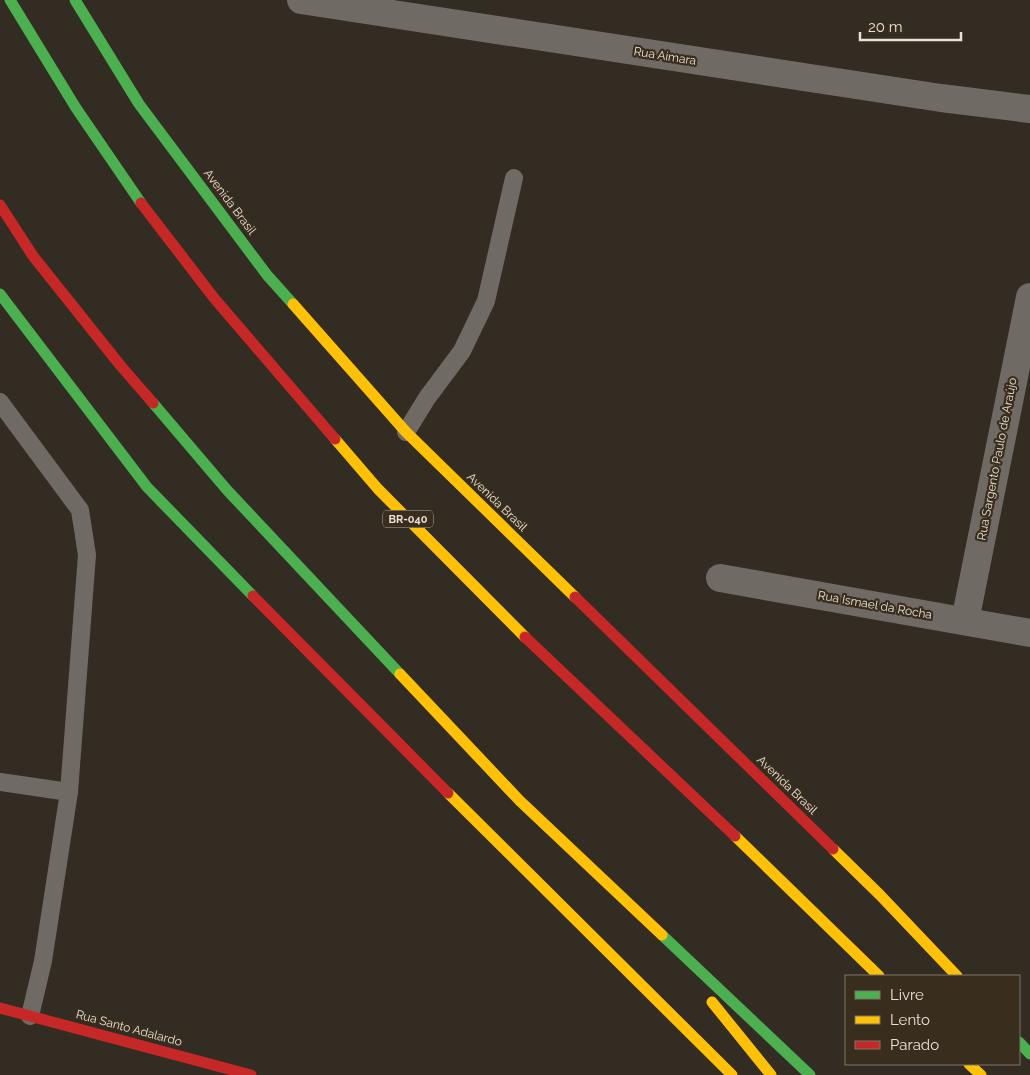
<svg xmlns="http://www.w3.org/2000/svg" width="1030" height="1075" viewBox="0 0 1030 1075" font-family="Raleway,sans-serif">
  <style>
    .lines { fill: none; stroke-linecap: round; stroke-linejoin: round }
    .lane { stroke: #6f6a64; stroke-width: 18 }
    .street { stroke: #6f6a64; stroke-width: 28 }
    .fast { stroke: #4caf50; stroke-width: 11 }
    .slow { stroke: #ffc107; stroke-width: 11 }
    .jam { stroke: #c62828; stroke-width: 11 }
    .labels { text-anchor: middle; stroke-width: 4.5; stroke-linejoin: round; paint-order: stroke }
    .shield { fill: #392d1d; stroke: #b4aba0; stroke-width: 1 }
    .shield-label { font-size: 11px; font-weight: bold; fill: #e9e1d8 }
    .street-label { font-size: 12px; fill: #e9e1d8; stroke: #392d1d }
  </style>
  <rect width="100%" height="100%" fill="#332c23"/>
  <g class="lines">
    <!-- lane -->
    <g class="lane">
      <polyline points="0,402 80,510 87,555 69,792 43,961 30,1016"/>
      <polyline points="406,432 427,398 462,351 486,301 514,178"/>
      <polyline points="0,782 69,792"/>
    </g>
    <!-- street -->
    <g class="street">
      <polyline points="301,0 941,98 1030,109"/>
      <polyline points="720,578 1030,633"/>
      <polyline points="965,621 1030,297"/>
    </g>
    <!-- fast -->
    <g class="fast">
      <polyline points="10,0 76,108 141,203"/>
      <polyline points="75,0 139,104 267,275 293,304"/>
      <polyline points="0,294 147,487 253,596"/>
      <polyline points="153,403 227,490 400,674"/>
      <polyline points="662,935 810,1075"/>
      <polyline points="1019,1042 1030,1054"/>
    </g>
    <!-- slow -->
    <g class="slow">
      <polyline points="293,304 406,432 575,597"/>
      <polyline points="335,439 378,489 525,637"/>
      <polyline points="400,674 520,801 662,935"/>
      <polyline points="448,793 732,1075"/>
      <polyline points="735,836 879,976"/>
      <polyline points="833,849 880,895 957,976"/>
      <polyline points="712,1002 771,1075"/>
      <polyline points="969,1064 981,1075"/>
    </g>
    <!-- jam -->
    <g class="jam">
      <polyline points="141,203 214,298 335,439"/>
      <polyline points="0,205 33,256 120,365 153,403"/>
      <polyline points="253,596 448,793"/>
      <polyline points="575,597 833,849"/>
      <polyline points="525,637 735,836"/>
      <polyline points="0,1008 251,1075"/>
    </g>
  </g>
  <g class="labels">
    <!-- shield labels -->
    <rect class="shield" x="383" y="510.5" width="50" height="17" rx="4"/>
    <g class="shield-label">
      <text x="408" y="523">BR-040</text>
    </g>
    <!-- street labels -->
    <g class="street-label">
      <text transform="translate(665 56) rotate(9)" y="4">Rua Aimara</text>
      <text transform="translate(230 202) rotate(53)" y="4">Avenida Brasil</text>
      <text transform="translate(997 459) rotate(-79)" y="4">Rua Sargento Paulo de Araújo</text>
      <text transform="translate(497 502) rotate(44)" y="4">Avenida Brasil</text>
      <text transform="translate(875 605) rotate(10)" y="4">Rua Ismael da Rocha</text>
      <text transform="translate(787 785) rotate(44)" y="4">Avenida Brasil</text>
      <text transform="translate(129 1028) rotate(15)" y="4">Rua Santo Adalardo</text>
    </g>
  </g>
  <!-- legend -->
  <rect x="845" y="975" width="175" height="90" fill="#392d1d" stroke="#7f7568"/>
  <rect x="855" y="991" width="25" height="8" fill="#4caf50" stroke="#7f7568"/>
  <text x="890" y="1000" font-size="15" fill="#e9e1d8">Livre</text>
  <rect x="855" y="1016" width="25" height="8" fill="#ffc107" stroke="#7f7568"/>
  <text x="890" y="1025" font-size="15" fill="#e9e1d8">Lento</text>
  <rect x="855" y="1041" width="25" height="8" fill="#c62828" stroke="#7f7568"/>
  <text x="890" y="1050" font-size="15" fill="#e9e1d8">Parado</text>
  <!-- scale -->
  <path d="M860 32v8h101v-8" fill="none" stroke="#e9e1d8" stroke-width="2.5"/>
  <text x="868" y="32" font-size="15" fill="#e9e1d8" stroke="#392d1d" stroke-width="4" paint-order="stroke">20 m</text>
</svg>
